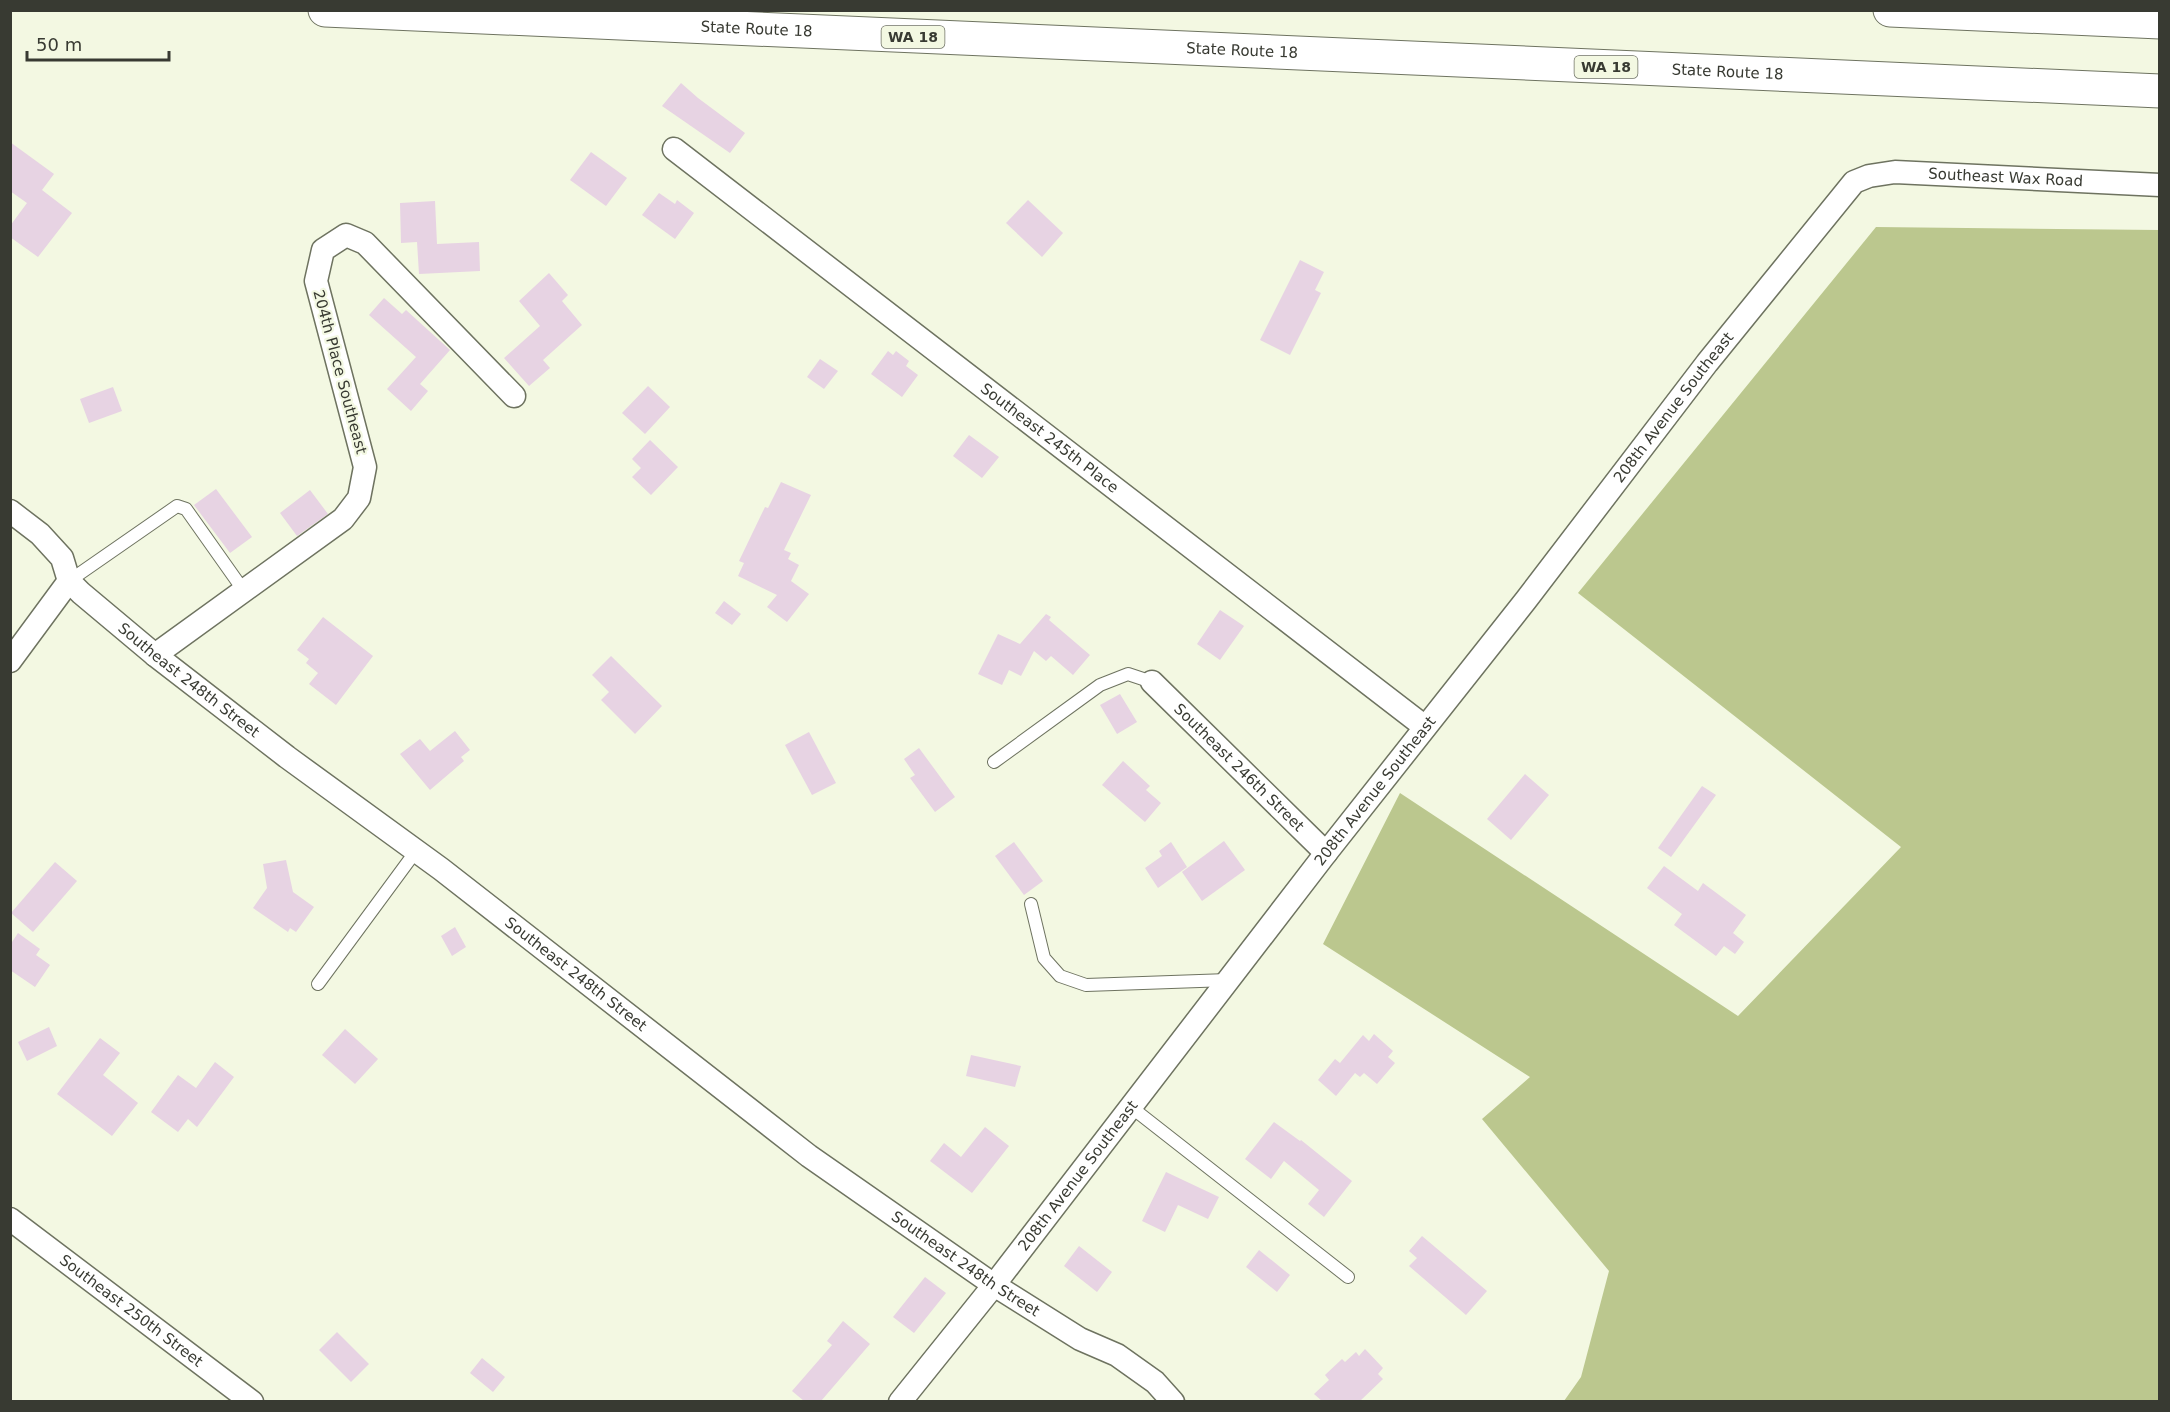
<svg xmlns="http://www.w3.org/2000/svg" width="2170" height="1412" viewBox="0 0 2170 1412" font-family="'DejaVu Sans',sans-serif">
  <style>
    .forest { fill: #bbc78e }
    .building { fill: #e7d3e3 }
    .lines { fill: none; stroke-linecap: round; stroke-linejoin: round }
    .lane-casing { stroke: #6e7360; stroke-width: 14 }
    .street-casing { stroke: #6e7360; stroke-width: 25 }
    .highway-casing { stroke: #6e7360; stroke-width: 35 }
    .lane { stroke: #fff; stroke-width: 12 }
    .street { stroke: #fff; stroke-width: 22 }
    .highway { stroke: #fff; stroke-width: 33 }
    .labels { text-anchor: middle; stroke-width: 4.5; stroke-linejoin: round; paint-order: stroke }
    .shield { fill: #f3f8e2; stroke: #707367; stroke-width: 1.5 }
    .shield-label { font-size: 14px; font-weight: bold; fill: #383a32 }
    .street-label { font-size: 15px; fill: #383a32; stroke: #f3f8e2 }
  </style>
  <rect width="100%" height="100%" fill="#f3f8e2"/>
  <!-- forest -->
  <polygon class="forest" points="1876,227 2159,230 2159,1401 1564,1401 1581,1377 1609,1271 1482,1119 1530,1077 1323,944 1400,793 1738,1016 1901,847 1578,593"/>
  <!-- building -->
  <g class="building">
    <polygon points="681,83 698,98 745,133 730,153 662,106"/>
    <polygon points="10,142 54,174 42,190 72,213 38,257 10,237 10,226 27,203 10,191"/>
    <polygon points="591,152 627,178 606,206 570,180"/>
    <polygon points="659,193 675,204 677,200 694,213 675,239 642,215"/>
    <polygon points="1028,200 1063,233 1042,257 1006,223"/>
    <polygon points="435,201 437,244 479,242 480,271 419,274 417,242 401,243 400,203"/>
    <polygon points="1300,260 1324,272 1315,290 1321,293 1290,355 1260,340"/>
    <polygon points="549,273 568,295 562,301 582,325 543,360 550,368 529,386 504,358 540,326 519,301"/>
    <polygon points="384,298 402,314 406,310 450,350 420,384 428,391 411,411 387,389 416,357 369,315"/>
    <polygon points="888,351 893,355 896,351 909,361 906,366 918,375 902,397 871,374"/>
    <polygon points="820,359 838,371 824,389 807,377"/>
    <polygon points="648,386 670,407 645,434 622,413"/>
    <polygon points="113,387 122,411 89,423 80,399"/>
    <polygon points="969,435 999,457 982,478 953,456"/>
    <polygon points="650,440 678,467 651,495 632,477 641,468 632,459"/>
    <polygon points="781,482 811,495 784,550 791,553 788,559 799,565 791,581 809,594 787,622 767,607 777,595 738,576 744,563 739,561 765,507 768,508"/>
    <polygon points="216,489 252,537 230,553 194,505"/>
    <polygon points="310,490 328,514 297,536 280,513"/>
    <polygon points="724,601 741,614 732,625 715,613"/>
    <polygon points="1220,610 1244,626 1220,660 1197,644"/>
    <polygon points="1046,614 1051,617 1049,620 1090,655 1073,675 1051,656 1046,661 1034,651 1021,676 1009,670 1002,685 978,674 998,634 1020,644"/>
    <polygon points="323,617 373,656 336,705 309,684 318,673 306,663 309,659 297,650"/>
    <polygon points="611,656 662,706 635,734 601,700 609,692 592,675"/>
    <polygon points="1120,694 1137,722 1117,734 1100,705"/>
    <polygon points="455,731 470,750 461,757 464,761 430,790 400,754 420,739 430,751"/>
    <polygon points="809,732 836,783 812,795 785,745"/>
    <polygon points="919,748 955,797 935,812 910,778 915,775 904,759"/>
    <polygon points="1123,761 1150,786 1146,790 1161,803 1145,822 1102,785"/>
    <polygon points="1525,774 1549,795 1511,840 1487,819"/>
    <polygon points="1702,786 1716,795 1671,857 1658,848"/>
    <polygon points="1224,841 1245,870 1202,901 1182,872"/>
    <polygon points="1014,842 1043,881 1024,895 995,856"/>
    <polygon points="1171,842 1187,867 1158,888 1145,868 1162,856 1159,851"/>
    <polygon points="286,860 293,892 314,907 296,932 290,928 288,932 253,908 267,888 263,864"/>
    <polygon points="55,862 77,881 33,932 11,913"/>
    <polygon points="1664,866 1698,891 1703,883 1746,915 1733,933 1744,942 1735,954 1724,946 1716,956 1674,925 1682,914 1647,888"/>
    <polygon points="455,927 466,947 452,956 441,936"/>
    <polygon points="18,933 40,949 36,955 50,965 35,987 10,970 10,945"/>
    <polygon points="49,1027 57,1046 27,1061 18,1042"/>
    <polygon points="345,1029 378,1059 355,1084 322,1055"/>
    <polygon points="1374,1034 1393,1051 1388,1057 1395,1063 1377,1084 1364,1073 1360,1077 1355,1073 1336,1096 1318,1080 1335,1059 1340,1063 1363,1035 1369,1041"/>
    <polygon points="100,1038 120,1053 103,1075 138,1103 112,1136 57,1094"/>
    <polygon points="971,1055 1021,1066 1015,1087 966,1076"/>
    <polygon points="215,1062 234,1077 197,1127 188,1119 178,1132 151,1112 178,1075 196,1088"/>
    <polygon points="1274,1122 1300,1141 1301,1140 1352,1181 1324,1217 1308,1204 1319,1190 1284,1161 1271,1179 1245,1159"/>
    <polygon points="985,1127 1009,1146 972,1193 930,1161 944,1143 961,1157"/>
    <polygon points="1166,1172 1219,1197 1208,1219 1178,1205 1165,1232 1142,1221"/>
    <polygon points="1422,1236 1487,1291 1466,1315 1409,1266 1417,1258 1409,1251"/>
    <polygon points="1079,1246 1112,1272 1097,1292 1064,1266"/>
    <polygon points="1259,1250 1290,1275 1277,1292 1246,1267"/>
    <polygon points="925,1277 946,1293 914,1333 893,1317"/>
    <polygon points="843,1321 870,1344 821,1401 804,1401 792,1391 832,1345 827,1341"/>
    <polygon points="337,1332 369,1364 351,1382 319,1350"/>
    <polygon points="1365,1349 1383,1368 1378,1374 1383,1379 1360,1401 1322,1401 1314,1394 1329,1380 1325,1375 1342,1359 1345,1362 1356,1352 1359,1356"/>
    <polygon points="482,1358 505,1377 493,1392 470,1373"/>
  </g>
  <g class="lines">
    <!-- lane casing -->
    <g class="lane-casing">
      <g id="lane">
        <polyline points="69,581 177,506 186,509 244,591"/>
        <polyline points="994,762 1100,685 1128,674 1152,682"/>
        <polyline points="1031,904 1044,958 1060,976 1086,985 1228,980"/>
        <polyline points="318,984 416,851"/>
        <polyline points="1131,1107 1348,1277"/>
      </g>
    </g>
    <!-- street casing -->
    <g class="street-casing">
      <g id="street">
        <path id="s1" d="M674 149 1425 727"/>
        <path id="s2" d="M10 511 40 534 62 558 69 581 81 593 155 655 287 757 441 869 809 1156 994 1285 1080 1339 1117 1355 1155 1382 1173 1402"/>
        <polyline points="155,655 343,519 359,498 365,467 316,281 323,250 346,235 365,243 514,396"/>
        <polyline points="10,661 69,581"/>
        <path id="s3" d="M1152 682 1326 853"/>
        <path id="s4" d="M10 1219 252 1402"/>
        <path id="s5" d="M900 1402 994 1285 1326 853 1526 600 1707 363 1854 182 1869 176 1895 172 2160 185"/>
      </g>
    </g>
    <!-- highway casing -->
    <g class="highway-casing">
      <g id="highway">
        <path id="s6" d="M325 10 2160 91"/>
        <polyline points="1890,10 2160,22"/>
      </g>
    </g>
    <!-- lane -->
    <use href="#lane" class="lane"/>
    <!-- street -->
    <use href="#street" class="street"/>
    <!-- highway -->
    <use href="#highway" class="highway"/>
  </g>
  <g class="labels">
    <!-- shield labels -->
    <g class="shield">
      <rect x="881.5" y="26" width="63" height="22" rx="4.5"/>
      <rect x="1574.5" y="56" width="63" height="22" rx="4.5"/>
    </g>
    <g class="shield-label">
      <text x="913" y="42">WA 18</text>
      <text x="1606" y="72">WA 18</text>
    </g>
    <!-- street labels -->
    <g class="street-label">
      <text dy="5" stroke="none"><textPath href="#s6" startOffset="432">State Route 18</textPath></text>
      <text dy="5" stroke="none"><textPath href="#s6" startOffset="918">State Route 18</textPath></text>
      <text dy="5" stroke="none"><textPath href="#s6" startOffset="1404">State Route 18</textPath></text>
      <text dy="5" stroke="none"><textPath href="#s5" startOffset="1702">Southeast Wax Road</textPath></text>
      <text transform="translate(340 372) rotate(75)" y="5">204th Place Southeast</text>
      <text dy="5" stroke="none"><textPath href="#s5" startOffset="1260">208th Avenue Southeast</textPath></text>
      <text dy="5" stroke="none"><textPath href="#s1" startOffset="474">Southeast 245th Place</textPath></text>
      <text dy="5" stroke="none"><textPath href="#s2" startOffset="250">Southeast 248th Street</textPath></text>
      <text dy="5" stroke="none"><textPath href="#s3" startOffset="122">Southeast 246th Street</textPath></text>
      <text dy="5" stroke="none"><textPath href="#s5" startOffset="774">208th Avenue Southeast</textPath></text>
      <text dy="5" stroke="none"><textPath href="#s2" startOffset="736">Southeast 248th Street</textPath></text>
      <text dy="5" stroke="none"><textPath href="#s5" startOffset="288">208th Avenue Southeast</textPath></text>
      <text dy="5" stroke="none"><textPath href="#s2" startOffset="1222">Southeast 248th Street</textPath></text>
      <text dy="5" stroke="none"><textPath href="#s4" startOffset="152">Southeast 250th Street</textPath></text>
    </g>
  </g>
  <!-- border -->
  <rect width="2170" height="1412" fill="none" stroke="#383a32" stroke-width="24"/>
  <!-- scale -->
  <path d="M27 51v9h142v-9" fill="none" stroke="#383a32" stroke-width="3"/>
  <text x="36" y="51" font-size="18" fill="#383a32" stroke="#f3f8e2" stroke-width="4.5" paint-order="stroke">50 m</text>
</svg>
